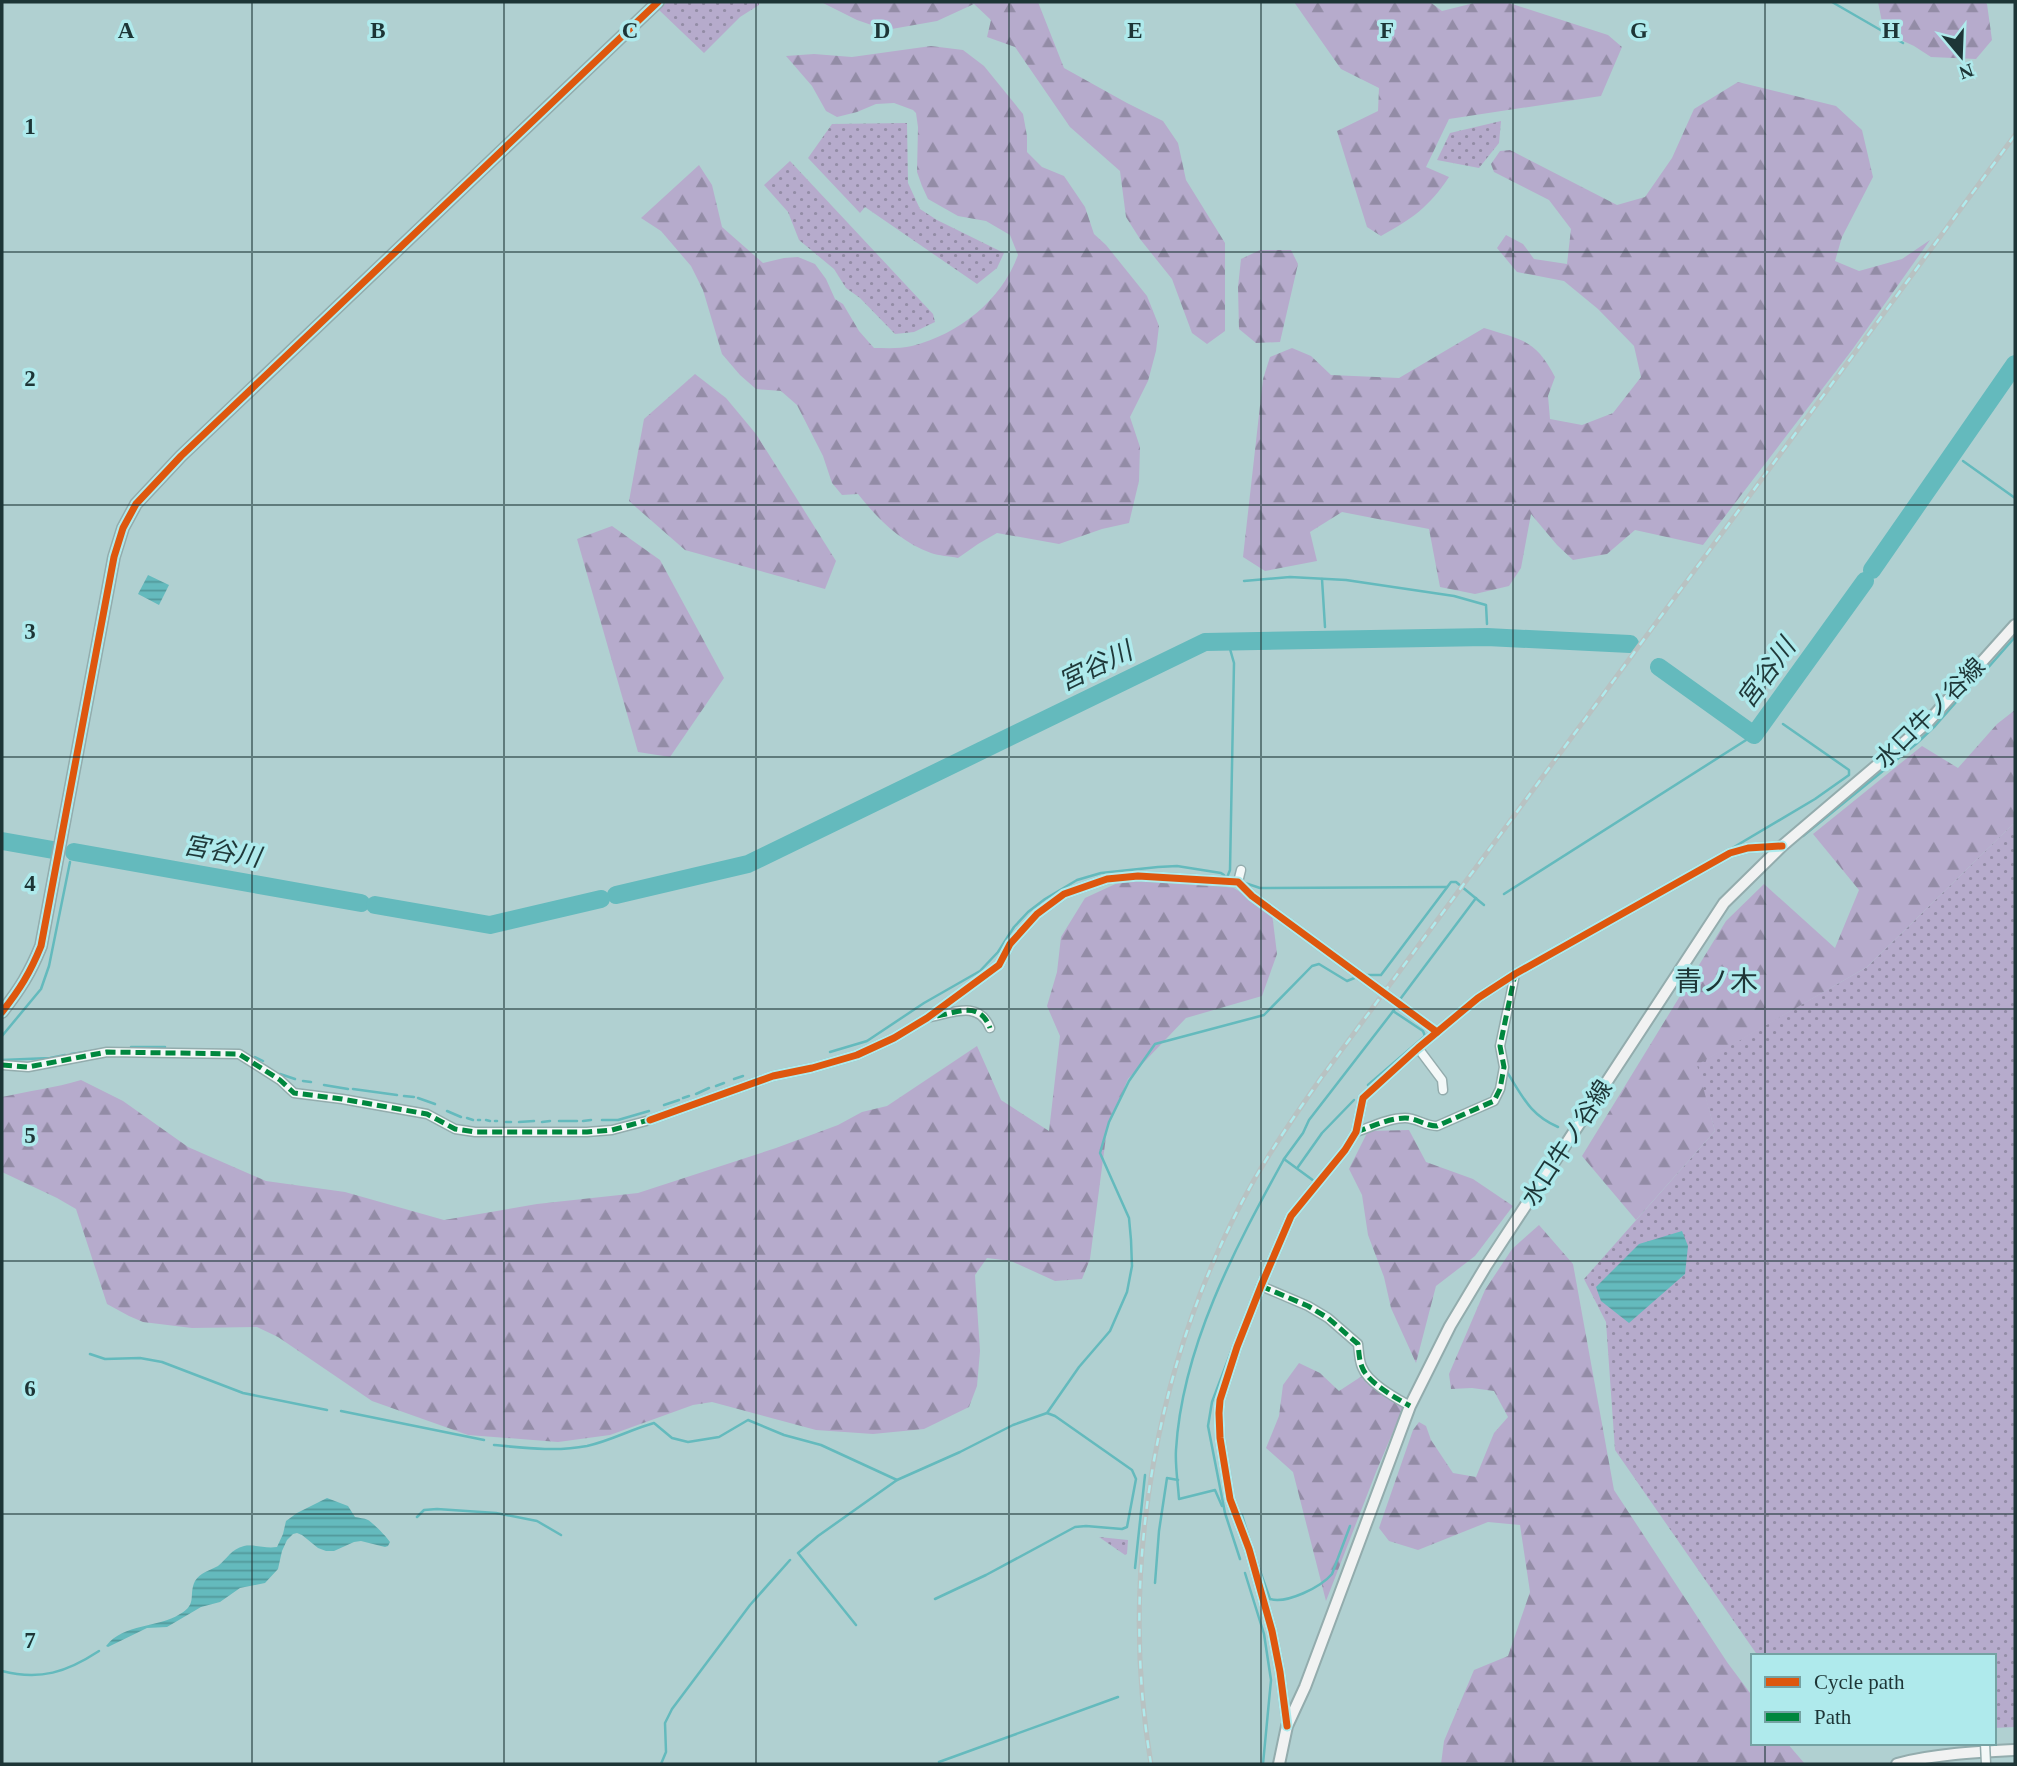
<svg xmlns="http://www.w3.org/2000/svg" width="2017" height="1766" viewBox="0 0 2017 1766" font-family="'Times New Roman','Noto Sans JP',serif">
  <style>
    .grass { fill: url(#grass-dots) }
    .forest { fill: url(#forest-firs) }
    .water { fill: url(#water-rules) }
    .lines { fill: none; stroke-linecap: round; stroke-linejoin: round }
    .stream { stroke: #64babd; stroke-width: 2.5 }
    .river { stroke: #64babd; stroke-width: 18 }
    .street-casing { stroke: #93acad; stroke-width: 11 }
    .secondary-casing { stroke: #93acad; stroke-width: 14 }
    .street { stroke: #f3f8f8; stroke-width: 8 }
    .secondary { stroke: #f1f2f2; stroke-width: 10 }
    .rail-casing { stroke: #b8c2c2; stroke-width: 5 }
    .rail { stroke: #afeaec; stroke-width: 2.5; stroke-dasharray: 8; stroke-linecap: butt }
    .street-bridge-casing { stroke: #93acad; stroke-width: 11; stroke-linecap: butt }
    .street-bridge { stroke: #f3f8f8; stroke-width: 8 }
    .quiet { stroke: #00873e; stroke-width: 5; stroke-dasharray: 10 5; stroke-linecap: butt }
    .cycleway-casing { stroke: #afeaec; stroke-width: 11 }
    .cycleway { stroke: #de570e; stroke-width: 7 }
    .grid { fill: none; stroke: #1d3536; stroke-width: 2; stroke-opacity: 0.55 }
    .labels { text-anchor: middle; stroke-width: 7; stroke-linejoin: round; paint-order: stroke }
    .street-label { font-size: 24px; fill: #1d3536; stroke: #afeaec }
    .water-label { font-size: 26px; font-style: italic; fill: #1f3839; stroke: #afeaec }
    .quarter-label { font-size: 28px; fill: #1d3536; stroke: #afeaec }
    .grid-label { font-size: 23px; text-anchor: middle; font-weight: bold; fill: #1d3536; stroke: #afeaec; stroke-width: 7; stroke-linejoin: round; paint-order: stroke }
  </style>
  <defs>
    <pattern id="grass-dots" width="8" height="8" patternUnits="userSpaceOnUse" patternTransform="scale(1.75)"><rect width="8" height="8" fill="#b6abcc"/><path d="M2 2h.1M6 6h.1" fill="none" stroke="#938ca6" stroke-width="1.8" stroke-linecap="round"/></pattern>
    <pattern id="forest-firs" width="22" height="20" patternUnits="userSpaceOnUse" patternTransform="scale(1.75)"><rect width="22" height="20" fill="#b6abcc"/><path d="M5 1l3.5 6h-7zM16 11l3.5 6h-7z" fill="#938ca6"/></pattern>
    <pattern id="water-rules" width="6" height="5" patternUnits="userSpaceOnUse" patternTransform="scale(1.75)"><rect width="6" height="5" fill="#64babd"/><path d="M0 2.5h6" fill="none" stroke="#52989a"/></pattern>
  </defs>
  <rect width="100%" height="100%" fill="#b0d0d1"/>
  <!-- grass -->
  <g class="grass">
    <polygon points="667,2 759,2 759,5 740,17 704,53 659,10"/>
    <polygon points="1501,121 1499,143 1479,168 1437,160 1450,133"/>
    <polygon points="907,123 908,183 920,209 937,220 1004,253 997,268 977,284 865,207 860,213 808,158 832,124"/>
    <polygon points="790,161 933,314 935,322 914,332 895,334 860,298 846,288 834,269 799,240 788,212 764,185"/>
    <polygon points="2015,822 2015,1727 1994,1728 1994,1656 1758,1656 1615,1450 1606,1322 1584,1279 1715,1131 1696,1065 1867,967"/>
    <polygon points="1099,1537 1128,1540 1127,1554 1125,1555"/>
  </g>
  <!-- forest -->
  <g class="forest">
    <polygon points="821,2 1038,2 1064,68 1127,103 1163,121 1178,143 1186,180 1225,243 1225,331 1207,344 1192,333 1172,279 1140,239 1126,217 1120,171 1070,127 1015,47 987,37 991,20 974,4 937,21 886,30 857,20"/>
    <path d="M1294 2H1430L1442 11 1478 2H1506L1608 35 1622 47 1601 96 1449 119 1426 167 1449 177C1429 207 1412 219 1381 236L1367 227 1337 131 1378 111 1379 88 1341 69Z"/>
    <polygon points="1878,2 1985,2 1987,4 1992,40 1976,59 1931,57 1914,46 1884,32"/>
    <path d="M931 46 963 50 984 66 1023 114 1027 136V152L1042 167 1064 176 1085 207 1094 234 1106 245 1147 296 1159 326 1156 351 1148 381 1130 417 1140 447 1139 481 1129 523 1102 529 1059 544 997 533 978 544 958 558C949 556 939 556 931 553 900 542 877 518 858 494L842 495 832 483 823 456 797 405 781 391 756 389 740 375 722 354 703 290 691 266 661 231 641 218 699 165 712 185 722 227 763 263 784 258 798 257 815 264 826 279 835 299 843 304 859 331 874 348C886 348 900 349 912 346 959 334 1001 301 1018 255L1010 235 986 221 958 216 928 199 922 186 917 172 918 127 916 113 913 110 894 103 876 104 857 112 837 117 826 111 812 86 786 56 814 54 852 57Z"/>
    <path d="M1738 82 1836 106 1862 130 1873 177 1842 237 1835 261 1859 271 1902 259 1930 240 1852 350 1703 545 1635 530 1607 554 1573 560 1557 545 1531 514 1521 568 1509 586 1475 594 1440 587 1429 529 1342 512 1310 532 1317 561 1265 571 1243 557 1263 379 1270 357 1292 348 1311 356 1331 375 1399 378 1484 328C1522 340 1535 339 1555 377L1548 396 1550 419 1582 425 1613 413 1641 377 1634 346 1598 309 1564 281 1517 272 1497 248 1506 235 1523 244 1534 259 1567 264 1571 229 1549 200 1494 172 1491 164 1500 151 1510 150 1617 205 1645 197 1672 158 1694 109Z"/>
    <polygon points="1260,250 1291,250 1298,264 1280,342 1256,343 1239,329 1238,287 1241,259"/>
    <polygon points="695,374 726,398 756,434 836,561 825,589 685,550 629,501 644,419"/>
    <polygon points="612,526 660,560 724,678 670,757 638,752 577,539"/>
    <polygon points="2015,710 2015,822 1867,967 1697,1065 1715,1131 1636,1220 1582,1156 1726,921 1764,884 1835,948 1859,890 1813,834 1922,746 1958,768 1997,724"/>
    <path d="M1124 880 1186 882 1234 888 1272 913 1277 954 1262 996 1186 1018 1128 1079 1107 1129 1090 1259 1082 1279 1055 1281 1011 1261 987 1258 975 1275 980 1351 977 1386 969 1407 924 1429 873 1434 816 1430 712 1402 693 1405 610 1435 558 1442 468 1435 372 1401 278 1337 257 1327 192 1328 143 1322 129 1316 107 1304 76 1209 57 1198 2 1172V1097C28 1091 55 1088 81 1080L123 1101 188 1147 266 1181 345 1192 444 1220 537 1204 638 1193 776 1148 838 1125 862 1112 887 1106 977 1046 1001 1100 1049 1131 1060 1036 1047 1006 1057 972 1061 937 1085 898Z"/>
    <polygon points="1409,1130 1426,1162 1473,1179 1513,1206 1475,1256 1436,1286 1416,1363 1391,1308 1384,1277 1368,1235 1362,1195 1349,1169 1368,1131"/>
    <polygon points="1539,1225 1573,1264 1614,1490 1727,1662 1753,1697 1753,1743 1787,1743 1805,1764 1441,1764 1444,1741 1474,1670 1508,1656 1530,1592 1520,1525 1488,1522 1418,1550 1389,1541 1379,1528 1413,1430 1419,1422 1426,1426 1431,1440 1453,1473 1476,1477 1494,1433 1508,1417 1494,1391 1472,1388 1451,1389 1449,1374 1485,1290 1512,1249"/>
    <polygon points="1299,1363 1320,1373 1339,1391 1362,1376 1404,1406 1376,1472 1326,1601 1293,1472 1266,1448 1279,1416 1283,1385"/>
  </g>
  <!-- water -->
  <g class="water">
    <polygon points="148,575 169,585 159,605 138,594"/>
    <polygon points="1682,1231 1688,1246 1685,1274 1629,1323 1601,1301 1596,1287 1639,1244"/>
    <path d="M327 1498 348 1506 355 1517C359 1518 364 1518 368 1520 372 1522 387 1537 390 1542L388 1546 385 1547 361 1541 354 1542 334 1551H326L318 1548 302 1535 297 1533 293 1534 287 1540 282 1551 278 1569 265 1583 240 1588 220 1602 201 1607 167 1627 147 1628 108 1647 106 1646C124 1623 158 1628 180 1614 198 1604 188 1595 195 1581 200 1573 210 1570 218 1566 227 1559 231 1549 244 1546 255 1544 265 1549 277 1547L283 1534 286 1521 297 1513Z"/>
  </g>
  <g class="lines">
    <!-- stream -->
    <g class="stream">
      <polyline points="1832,2 1903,43"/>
      <polyline points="1963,461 2015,498"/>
      <polyline points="1322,579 1325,627"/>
      <polyline points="1244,581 1290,577 1346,580 1454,596 1486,605 1487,624"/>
      <polyline points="1979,678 2015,637"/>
      <polyline points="1803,836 1916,744 1935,726 1971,685"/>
      <polyline points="1729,850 1815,799 1849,775 1849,770 1783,724"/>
      <polyline points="1245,883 1260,888 1447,887"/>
      <polyline points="1504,894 1754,735"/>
      <polyline points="1546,952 1583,931"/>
      <polyline points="1364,975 1381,975 1451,882 1456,882 1484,905"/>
      <polyline points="1401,998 1476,898"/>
      <polyline points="2,1036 41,989 49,966 70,862"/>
      <polyline points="131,1047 165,1047"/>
      <polyline points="830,1052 867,1041 924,1003 980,971 998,952 1014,927 1028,912 1045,899 1077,880 1101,873 1158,867 1177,866 1221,873 1224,875 1226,880 1230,870 1234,663 1228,642"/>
      <polyline points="71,1054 92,1051"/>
      <polyline points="255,1057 263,1061"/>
      <polyline points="2,1060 50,1058 65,1055"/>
      <path d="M1507 1072C1523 1097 1530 1115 1558 1127"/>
      <polyline points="280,1074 295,1079"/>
      <polyline points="734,1079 743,1076"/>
      <polyline points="303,1081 311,1082"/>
      <polyline points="324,1085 348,1089"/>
      <polyline points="1368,1085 1425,1036 1423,1031 1393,1011"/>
      <polyline points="716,1086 724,1083"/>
      <polyline points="353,1089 397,1095"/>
      <polyline points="696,1094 709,1088"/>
      <polyline points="404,1096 414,1097"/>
      <polyline points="418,1098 435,1104"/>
      <polyline points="683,1098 689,1096"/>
      <polyline points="664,1105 679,1100"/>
      <polyline points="447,1111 461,1117"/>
      <polyline points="467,1118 473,1120"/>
      <polyline points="478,1120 480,1120"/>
      <polyline points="486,1120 490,1121"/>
      <polyline points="602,1120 618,1120 649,1111"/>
      <polyline points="495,1121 497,1121"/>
      <polyline points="559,1121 577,1121"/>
      <polyline points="583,1121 591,1120"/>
      <polyline points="506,1122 511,1122"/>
      <polyline points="519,1122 534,1121"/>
      <polyline points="542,1122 550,1121"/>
      <polyline points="1298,1167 1322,1133 1354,1100"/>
      <polyline points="1301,1198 1314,1181 1284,1159 1303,1133 1309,1120 1394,1010"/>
      <polyline points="1234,1344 1212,1402 1208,1426 1225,1513 1240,1559"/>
      <polyline points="90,1354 105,1359 140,1358 162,1362 243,1393 327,1410"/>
      <polyline points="341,1411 484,1440"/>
      <path d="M494 1445C525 1448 556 1452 587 1446 610 1441 632 1429 654 1423L672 1438 688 1442 719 1437 748 1420 784 1435 821 1445 897 1480"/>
      <path d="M1222 1506 1215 1490 1179 1499C1178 1483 1175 1466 1176 1450 1182 1347 1235 1248 1284 1159"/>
      <polyline points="1242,1515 1252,1548"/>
      <polyline points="417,1517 424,1510 437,1509 496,1513 537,1521 561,1535"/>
      <path d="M1254 1554 1270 1599C1287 1604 1321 1587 1332 1574L1350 1526"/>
      <polyline points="1135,1568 1145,1475"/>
      <polyline points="1245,1573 1264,1634 1271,1680 1263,1764"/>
      <polyline points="1155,1583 1159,1531 1167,1478 1178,1480"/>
      <polyline points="935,1599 986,1575 1075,1527 1086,1526 1122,1529 1127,1527 1136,1479 1132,1470 1055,1416 1047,1413"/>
      <polyline points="856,1625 798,1553 818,1536 897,1480 960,1452 1013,1425 1047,1413 1079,1367 1110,1331 1127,1292 1132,1266 1131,1240 1129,1218 1100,1153 1109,1122 1129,1081 1155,1044 1264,1015 1312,966 1319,964 1347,981 1357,977"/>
      <path d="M2 1671C40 1681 67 1672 99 1651"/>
      <polyline points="939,1762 1118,1697"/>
      <polyline points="661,1764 666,1752 665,1723 672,1709 750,1605 790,1560"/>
    </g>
    <!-- river -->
    <g class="river">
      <polyline points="1872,570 2015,364"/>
      <polyline points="1659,667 1754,735 1865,581"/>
      <polyline points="2,841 53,850"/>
      <polyline points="74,852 361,903"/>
      <polyline points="616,895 748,864 1205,642 1487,637 1630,644"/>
      <polyline points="375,905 490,925 601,899"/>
    </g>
    <!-- street casing -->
    <g class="street-casing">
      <g id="street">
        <polyline points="1238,882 1241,870"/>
        <path d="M930 1017C952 1013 979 1000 990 1028"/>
        <polyline points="1418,1048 1442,1080 1443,1090"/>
        <polyline points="2,1065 28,1067 107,1052 239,1054 280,1080 294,1093 342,1099 427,1114 455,1129 475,1132 587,1132 612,1130 650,1120 773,1076 812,1068 857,1055 894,1038 927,1018 999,965 1010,944 1037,914 1064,894 1107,879 1138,876 1238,882 1252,896 1437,1032"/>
        <path d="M1356 1132C1371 1127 1389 1118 1405 1118 1417 1118 1425 1126 1437 1126L1494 1101 1500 1089 1504 1067 1500 1046 1515 974"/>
        <path d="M1261 1286 1308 1306 1328 1318 1358 1344C1359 1352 1359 1360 1362 1367 1368 1383 1396 1398 1410 1406"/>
        <polyline points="1287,1726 1280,1672 1272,1631 1249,1549 1230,1499 1220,1438 1219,1413 1220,1400 1237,1347 1261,1286 1291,1216 1345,1150 1356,1132 1363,1098 1418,1048 1478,998 1515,974 1730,853 1748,848 1782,846"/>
      </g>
    </g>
    <!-- secondary casing -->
    <g class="secondary-casing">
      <g id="secondary">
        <path d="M2 1012C20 989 30 973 41 946L114 557 123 528 136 504 181 456 658 2"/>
        <polyline points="1279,1764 1287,1726 1305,1687 1410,1406 1450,1326 1486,1266 1724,903 1782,846 1928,722 2015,625"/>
        <path d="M1897 1764C1935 1754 1976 1752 2015 1750"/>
      </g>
    </g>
    <!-- street -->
    <use href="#street" class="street"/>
    <!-- secondary -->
    <use href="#secondary" class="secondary"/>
    <!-- rail casing -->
    <g class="rail-casing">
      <path id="rail" d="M1151 1764C1118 1569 1156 1353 1254 1180 1274 1145 1298 1111 1321 1078L2015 135"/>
    </g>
    <!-- rail -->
    <use href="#rail" class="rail"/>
    <!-- street-bridge casing -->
    <g class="street-bridge-casing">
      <polyline id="street-bridge" points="1985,1743 1986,1764"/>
    </g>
    <!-- street-bridge -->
    <use href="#street-bridge" class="street-bridge"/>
    <!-- quiet -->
    <g class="quiet">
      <path d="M937 1016C959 1012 980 1001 990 1028"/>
      <polyline points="2,1065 28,1067 107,1052 239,1054 280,1080 294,1093 342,1099 427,1114 455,1129 475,1132 587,1132 612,1130 656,1118"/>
      <path d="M1356 1132C1371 1127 1389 1118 1405 1118 1417 1118 1425 1126 1437 1126L1494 1101 1500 1089 1504 1067 1500 1046 1515 974"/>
      <path d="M1261 1286 1308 1306 1328 1318 1358 1344C1359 1352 1359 1360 1362 1367 1368 1383 1396 1398 1410 1406"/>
    </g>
    <!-- cycleway casing -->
    <g class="cycleway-casing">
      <g id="cycleway">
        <path d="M2 1012C20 989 30 973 41 946L114 557 123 528 136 504 181 456 658 2"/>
        <polyline points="650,1120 773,1076 812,1068 857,1055 894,1038 927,1018 999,965 1010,944 1037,914 1064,894 1107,879 1138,876 1238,882 1252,896 1437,1032"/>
        <polyline points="1287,1726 1280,1672 1272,1631 1249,1549 1230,1499 1220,1438 1219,1413 1220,1400 1237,1347 1261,1286 1291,1216 1345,1150 1356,1132 1363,1098 1418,1048 1478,998 1515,974 1730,853 1748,848 1782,846"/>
      </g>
    </g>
    <!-- cycleway -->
    <use href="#cycleway" class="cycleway"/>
  </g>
  <!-- grid -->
  <path class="grid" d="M252 2V1764M504 2V1764M756 2V1764M1009 2V1764M1261 2V1764M1513 2V1764M1765 2V1656M2 252H2015M2 505H2015M2 757H2015M2 1009H2015M2 1261H2015M2 1514H2015M1765 1743V1764"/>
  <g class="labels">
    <!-- street labels -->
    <g class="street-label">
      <text transform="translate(1930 713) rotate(-45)" y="8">水口牛ノ谷線</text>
      <text transform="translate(1567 1143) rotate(-57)" y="8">水口牛ノ谷線</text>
    </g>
    <!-- water labels -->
    <g class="water-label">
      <text transform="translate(1095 666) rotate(-26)" y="9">宮谷川</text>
      <text transform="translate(1766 673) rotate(-54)" y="9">宮谷川</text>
      <text transform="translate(222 851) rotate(10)" y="9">宮谷川</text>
    </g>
    <!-- quarter labels -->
    <g class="quarter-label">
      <text x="1716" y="991">青ノ木</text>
    </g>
  </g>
  <g class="grid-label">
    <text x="126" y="38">A</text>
    <text x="378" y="38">B</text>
    <text x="630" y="38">C</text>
    <text x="882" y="38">D</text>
    <text x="1135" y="38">E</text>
    <text x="1387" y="38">F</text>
    <text x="1639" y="38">G</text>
    <text x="1891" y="38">H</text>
    <text x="30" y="134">1</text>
    <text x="30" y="386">2</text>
    <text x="30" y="639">3</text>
    <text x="30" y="891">4</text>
    <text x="30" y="1143">5</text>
    <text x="30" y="1396">6</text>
    <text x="30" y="1648">7</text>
  </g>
  <!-- border -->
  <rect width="2017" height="1766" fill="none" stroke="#1d3536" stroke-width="7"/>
  <!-- legend -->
  <rect x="1751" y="1654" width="245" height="91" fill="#afeaec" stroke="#75a2a3" stroke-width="2"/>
  <rect x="1765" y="1677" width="35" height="10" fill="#de570e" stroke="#75a2a3" stroke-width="2"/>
  <text x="1814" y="1689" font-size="21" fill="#1d3536">Cycle path</text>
  <rect x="1765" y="1712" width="35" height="10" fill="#00873e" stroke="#75a2a3" stroke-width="2"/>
  <text x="1814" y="1724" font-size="21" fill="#1d3536">Path</text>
  <!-- north arrow -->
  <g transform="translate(1961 56) rotate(161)" stroke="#afeaec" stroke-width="5" paint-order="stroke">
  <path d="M0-5L12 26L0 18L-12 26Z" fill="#1d3536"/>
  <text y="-10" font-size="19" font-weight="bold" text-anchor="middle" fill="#1d3536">N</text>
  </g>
</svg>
